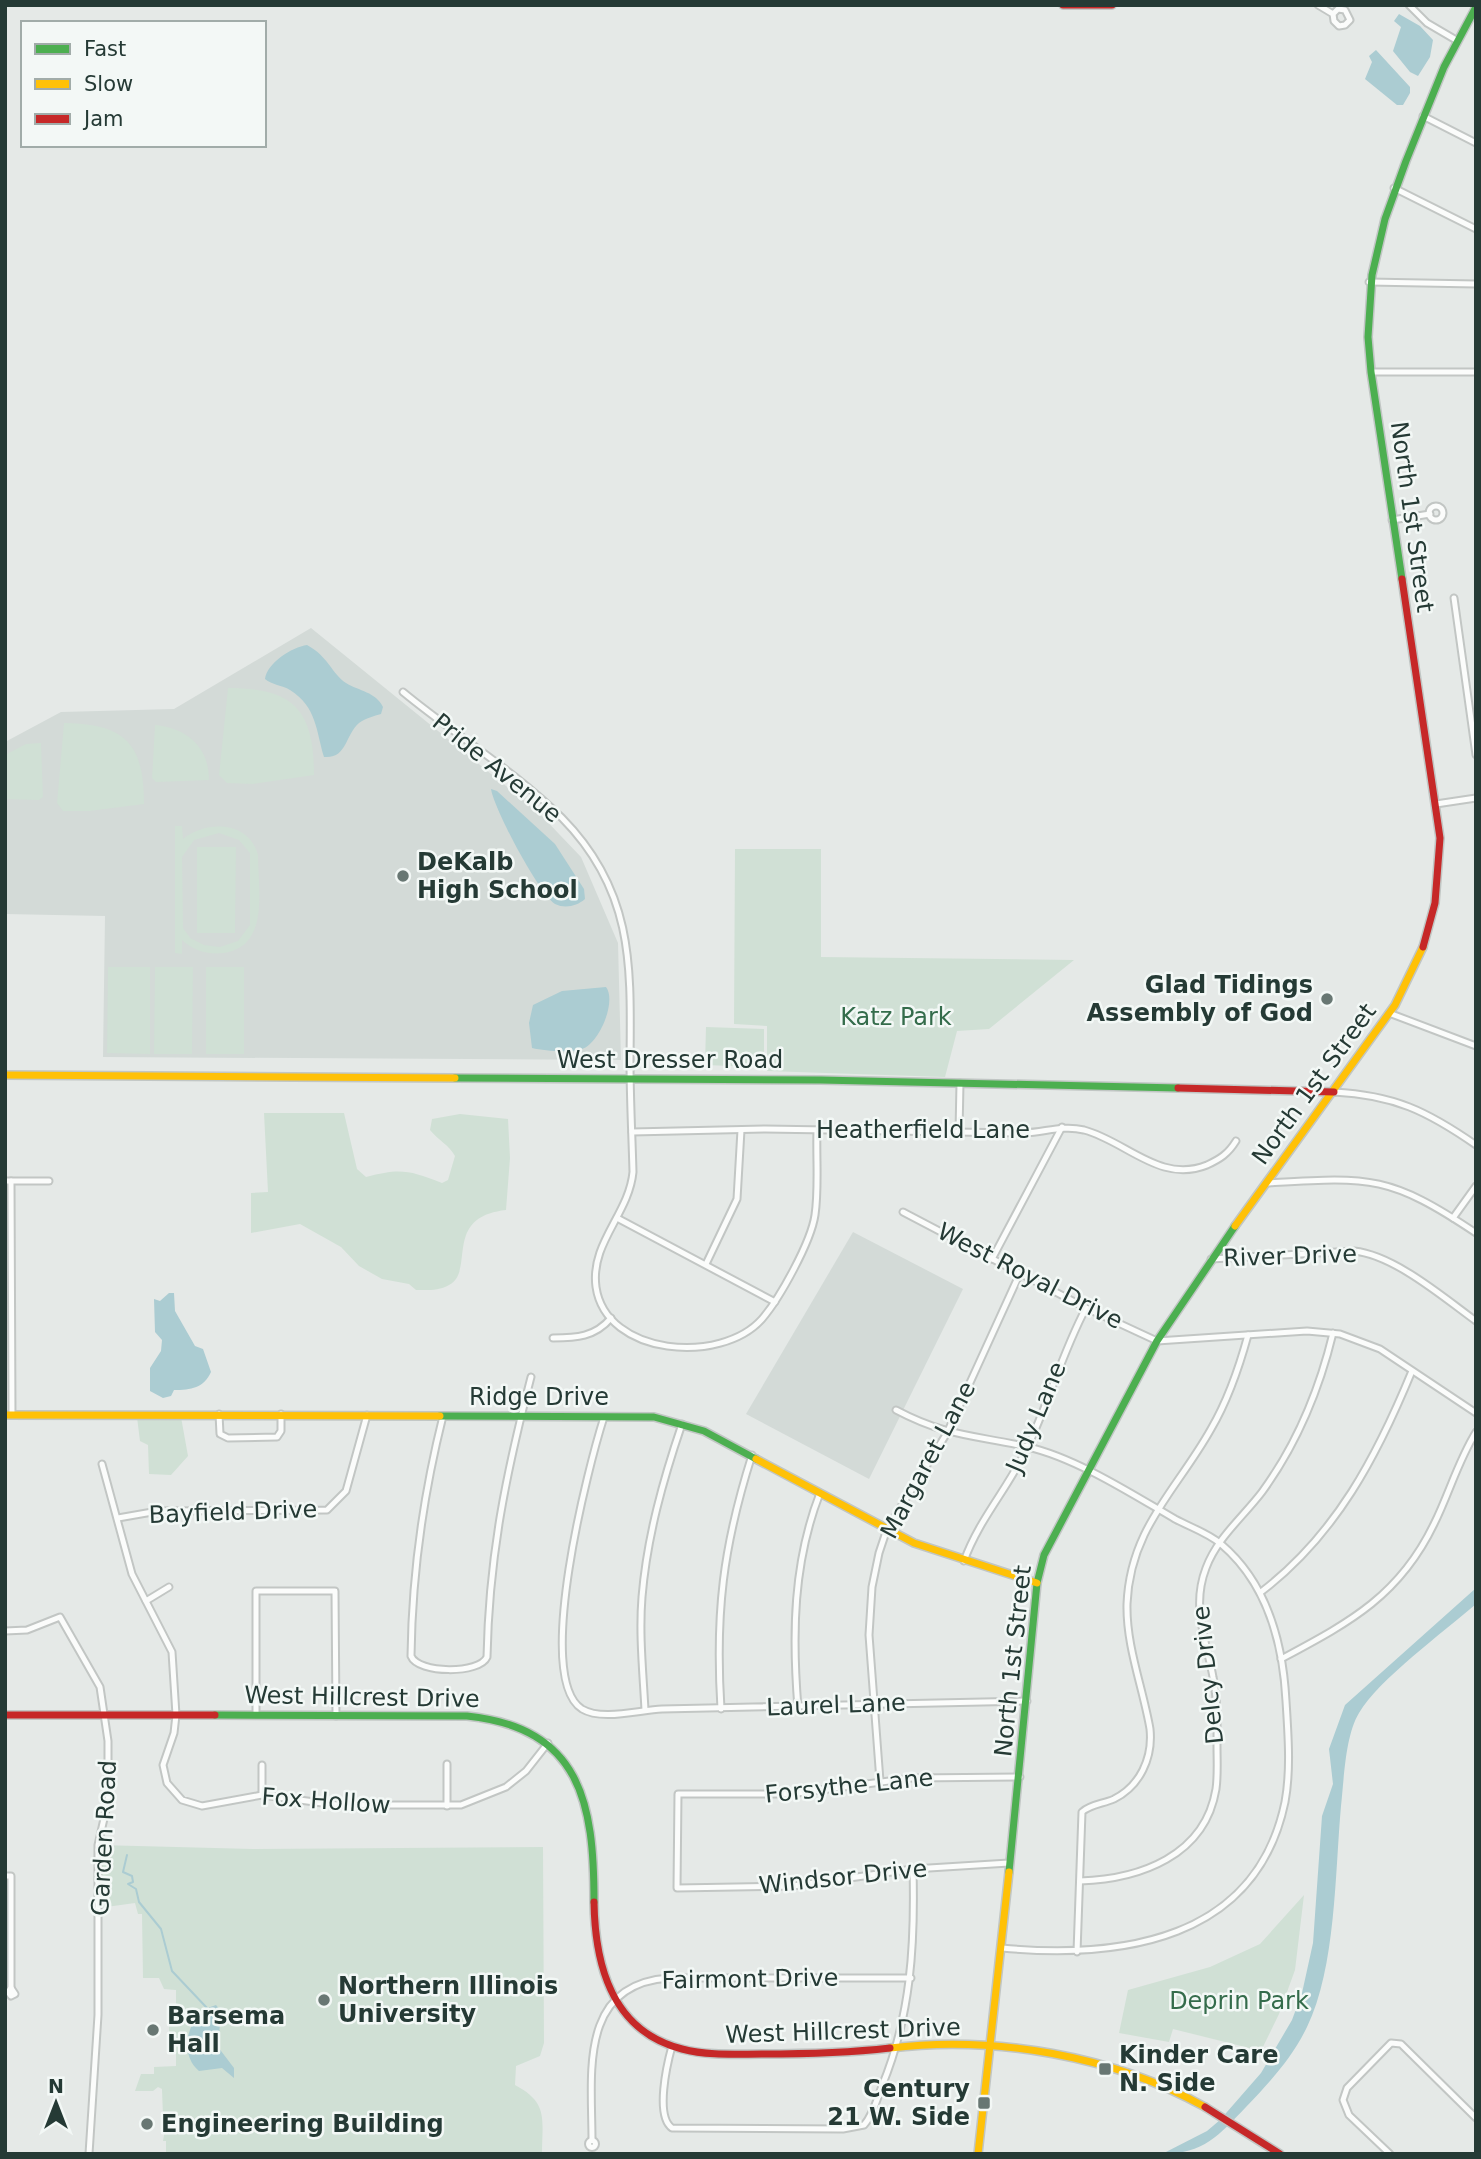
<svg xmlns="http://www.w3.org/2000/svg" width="1481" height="2159" viewBox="0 0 1481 2159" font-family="'DejaVu Sans',sans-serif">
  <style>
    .built { fill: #d3dad7 }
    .green { fill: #d0e0d5; fill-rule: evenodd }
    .water { fill: #abccd2 }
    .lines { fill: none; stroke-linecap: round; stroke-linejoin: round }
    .stream { stroke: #abccd2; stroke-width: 2 }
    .street-casing { stroke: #c2c6c4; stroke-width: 9 }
    .fast-casing { stroke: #c1c6c4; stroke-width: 10 }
    .slow-casing { stroke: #c1c6c4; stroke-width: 10 }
    .jam-casing { stroke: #c1c6c4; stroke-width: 10 }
    .street { stroke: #fbfcfb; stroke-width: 5 }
    .fast { stroke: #4caf50; stroke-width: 7 }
    .slow { stroke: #ffc107; stroke-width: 7 }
    .jam { stroke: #c62828; stroke-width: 7 }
    .poi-dot { fill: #687773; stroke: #f3f8f6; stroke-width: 2.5 }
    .labels { text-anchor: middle; stroke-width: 5; stroke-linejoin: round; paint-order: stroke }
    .street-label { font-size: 24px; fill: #253a35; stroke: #f3f8f6 }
    .poi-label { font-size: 24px; font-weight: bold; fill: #253a35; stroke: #f3f8f6; text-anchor: start }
    .park-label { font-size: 24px; fill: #346c4b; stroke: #f3f8f6 }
  </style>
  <rect width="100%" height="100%" fill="#e5e9e7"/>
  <!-- built -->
  <g class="built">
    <polygon points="311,628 538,812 581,857 618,943 621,1060 103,1057 105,916 5,914 5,742 61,712 174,709"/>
    <polygon points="853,1232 963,1289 869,1479 746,1414"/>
  </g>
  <!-- green -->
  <g class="green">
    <path d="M228 688C294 688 314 710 314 775L253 784 227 783 219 775Z"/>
    <path d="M64 723C124 724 144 742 144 804L89 811H63L57 803Z"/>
    <path d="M155 725C187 728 209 747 209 780L156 782 152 778Z"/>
    <polygon points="41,743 43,797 39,800 5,799 5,755 26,744"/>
    <path d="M175 826H182L183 839C207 820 249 821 258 855 258 890 270 947 223 953 207 955 193 950 182 940V954L175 953ZM219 833 239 840 250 853V925L238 941 220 947 204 945 190 938 183 928 182 857 194 840Z"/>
    <polygon points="197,847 236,847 235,933 197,933"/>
    <polygon points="735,849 821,849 821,957 1074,960 989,1029 957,1031 945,1077 767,1071 767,1026 734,1024"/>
    <polygon points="108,967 150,967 150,1054 107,1053"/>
    <polygon points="155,967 193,967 192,1054 154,1054"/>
    <rect x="206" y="967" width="38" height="87"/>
    <polygon points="706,1027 764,1029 764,1063 757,1067 705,1065"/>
    <path d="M264 1113H344L357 1169 366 1177C400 1168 409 1170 442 1183L448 1180 455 1156C449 1145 438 1140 430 1130L432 1119 460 1114 508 1119 510 1158 506 1210C442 1217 476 1271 449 1285 439 1291 427 1290 416 1290L409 1284 382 1279 359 1266 341 1247 300 1224 251 1233V1193L268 1192Z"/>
    <polygon points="137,1417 181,1417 188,1456 171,1475 149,1474 148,1445 140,1441"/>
    <path d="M99 1845 253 1849 543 1847 544 2043 540 2056 516 2066 515 2085C549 2103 542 2119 542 2154H166V2141H163L167 2118 163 2117 162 2089 158 2087 153 2091H135L141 2074H154V2067L176 2066V2033H169V2024L176 2023V1990L164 1989 159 1978H143L142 1914H138L135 1903 99 1908Z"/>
    <polygon points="1304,1895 1295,1970 1279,2014 1261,2051 1173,2029 1169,2042 1119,2033 1128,1990 1210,1967 1260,1944"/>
  </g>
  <!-- water -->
  <g class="water">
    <polygon points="1399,14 1420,26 1433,40 1430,57 1418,76 1410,72 1393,51 1401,27 1394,21"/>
    <polygon points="1376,50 1410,87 1410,93 1403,105 1397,105 1365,79 1372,62 1369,56"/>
    <path d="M307 645C328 656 332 674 346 683 359 691 376 692 383 707L381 714C374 716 366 718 359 723 345 735 347 759 324 757 316 731 317 707 290 690 282 685 272 685 265 679 267 663 292 647 307 645Z"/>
    <path d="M491 789 497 791 555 844 584 889 585 899C577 906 565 909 555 904 539 894 494 809 491 789Z"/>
    <path d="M606 987C617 1001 599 1044 582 1049 570 1053 545 1051 532 1048L529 1023 533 1005 562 991Z"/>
    <path d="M169 1293H174L175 1311 195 1346 203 1349 211 1372C204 1388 191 1390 174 1390L171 1396 163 1398 150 1391V1368L161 1351 162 1340 155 1332 154 1299 160 1301Z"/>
    <path d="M1476 1588V1604C1445 1631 1378 1680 1359 1713 1345 1736 1344 1780 1341 1806 1335 1872 1336 1968 1307 2027 1292 2058 1270 2082 1246 2107 1219 2135 1204 2154 1162 2154L1207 2131 1220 2120 1261 2073 1292 2020 1302 1993 1313 1943 1322 1816 1333 1784 1329 1749 1345 1705Z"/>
    <path d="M216 2005 221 2011 218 2047 234 2068V2078L222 2068 199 2071C177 2053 188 2012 216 2005Z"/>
  </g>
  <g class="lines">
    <!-- stream -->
    <polyline class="stream" points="127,1855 123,1872 132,1876 133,1882 128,1884 136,1889 139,1902 161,1929 172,1971 207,2008"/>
    <!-- street casing -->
    <g class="street-casing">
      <g id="street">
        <polyline points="1318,5 1333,14 1334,21 1339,26 1345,25 1350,20 1345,10 1338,9 1333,14"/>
        <polyline points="1409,5 1427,23 1456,40"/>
        <polyline points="1423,116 1476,143"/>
        <polyline points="1394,188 1476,229"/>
        <polyline points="1369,282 1476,284"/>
        <polyline points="1371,372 1476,372"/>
        <circle cx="1436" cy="513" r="7"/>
        <polyline points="1392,520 1430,514"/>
        <polyline points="1454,598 1476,755"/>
        <path d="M403 692C455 735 515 771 562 818 634 891 631 966 630 1061 630 1098 632 1135 633 1172 629 1214 590 1243 596 1287 606 1356 721 1365 762 1319 780 1298 811 1242 815 1215 819 1188 816 1158 817 1130"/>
        <polyline points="1436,804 1476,798"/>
        <polyline points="1389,1013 1476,1046"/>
        <path d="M1334 1092C1394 1095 1427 1111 1476 1145"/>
        <path d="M632 1132 765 1129 1025 1133C1046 1132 1063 1125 1084 1130 1126 1141 1160 1184 1207 1165 1220 1159 1228 1154 1236 1141"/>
        <polyline points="959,1132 960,1083"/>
        <polyline points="5,1181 49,1181"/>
        <polyline points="11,1181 12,1415"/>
        <path d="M1266 1183C1369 1177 1388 1174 1476 1233"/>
        <polyline points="903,1212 1086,1308 1157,1341 1307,1331 1340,1334 1380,1349 1476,1413"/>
        <polyline points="617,1218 775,1302"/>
        <polyline points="1453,1218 1476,1186"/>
        <polyline points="992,1259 1062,1127"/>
        <path d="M1211 1259 1354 1251C1394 1255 1443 1297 1476 1321"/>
        <polyline points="706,1264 737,1199 741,1130"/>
        <path d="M553 1338C576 1338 595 1337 611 1318"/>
        <path d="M896 1410C947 1437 975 1435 1028 1447 1076 1458 1132 1494 1175 1519 1190 1527 1208 1533 1221 1544 1267 1583 1283 1643 1286 1701 1288 1733 1291 1770 1285 1802 1256 1941 1121 1959 1002 1948"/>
        <polyline points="219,1414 220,1434 228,1438 277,1437 281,1431 281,1414"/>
        <path d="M443 1416C423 1496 412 1574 411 1656 418 1674 480 1674 487 1657 489 1556 506 1474 531 1377"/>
        <path d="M604 1417C589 1464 533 1678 582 1709 602 1721 639 1710 662 1709L1027 1701"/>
        <polyline points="102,1464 132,1574 172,1652 176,1715 174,1733 163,1765 167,1783 182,1800 202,1806 262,1795 337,1805 461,1805 506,1787 526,1771 548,1743"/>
        <polyline points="118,1518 158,1511 327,1510 346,1491 367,1415"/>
        <path d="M964 1561C979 1519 1009 1487 1027 1448 1049 1402 1062 1353 1086 1308"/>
        <path d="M1261 1592C1336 1535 1377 1456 1412 1371"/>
        <polyline points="146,1601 169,1587"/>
        <polyline points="5,1631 27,1630 60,1617 100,1687 108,1741 108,1801 98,1845 98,2015 89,2154"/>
        <path d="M1281 1659C1348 1623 1399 1597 1434 1524 1449 1494 1458 1461 1476 1432"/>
        <path d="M798 1708C792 1634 793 1563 820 1493"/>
        <path d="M721 1709C715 1613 723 1547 752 1455"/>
        <path d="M645 1710C643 1672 639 1634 642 1597 647 1537 663 1480 682 1424"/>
        <polyline points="256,1715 256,1591 335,1591 336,1716"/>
        <polyline points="262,1765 262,1795"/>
        <polyline points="880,1781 869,1635 872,1587 879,1553 887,1529 947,1433 1020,1273"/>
        <polyline points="447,1806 447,1764"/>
        <polyline points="1009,1863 913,1869 793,1886 677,1888 678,1794 790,1794 912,1778 1020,1777"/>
        <polyline points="5,1876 11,1876 11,1988"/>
        <path d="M1080 1881C1140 1879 1205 1856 1216 1789 1218 1775 1217 1760 1217 1746 1217 1724 1218 1700 1213 1677 1206 1639 1191 1607 1206 1568 1217 1538 1243 1517 1262 1492 1297 1444 1319 1391 1333 1333"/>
        <path d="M1077 1952 1082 1812C1091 1804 1103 1804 1114 1799 1140 1786 1153 1758 1150 1729 1143 1688 1126 1646 1127 1604 1130 1528 1177 1490 1211 1429 1228 1400 1239 1368 1248 1335"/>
        <polygon points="11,1988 15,1994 11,1996 8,1992"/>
        <path d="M672 2046C667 2064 655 2116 672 2128L843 2129 864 2125C873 2115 877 2099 882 2086 911 2016 915 1944 913 1869"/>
        <path d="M592 2140C592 2074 578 1984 669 1978H911"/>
        <circle cx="592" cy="2144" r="3.5"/>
        <polyline points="1390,2154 1349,2115 1343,2100 1347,2088 1391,2043 1401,2044 1476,2118"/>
      </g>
    </g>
    <!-- fast casing -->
    <g class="fast-casing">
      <g id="fast">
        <polyline points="1402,579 1371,372 1368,337 1372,275 1385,219 1406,161 1444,67 1476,7"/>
        <polyline points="455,1078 821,1080 1178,1088"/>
        <polyline points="440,1416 654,1417 704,1431 756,1459"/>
        <path d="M215 1715 467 1716C581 1728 594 1803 594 1902"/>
        <polyline points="1009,1872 1037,1583 1044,1555 1157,1341 1235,1226"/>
      </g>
    </g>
    <!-- slow casing -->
    <g class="slow-casing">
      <g id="slow">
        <polyline points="5,1075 455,1078"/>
        <polyline points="1235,1226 1395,1005 1423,947"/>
        <polyline points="5,1415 440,1416"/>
        <polyline points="756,1459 914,1543 1037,1583"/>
        <path d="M890 2048C994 2035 1114 2056 1205 2107"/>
        <polyline points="978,2154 1009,1872"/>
      </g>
    </g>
    <!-- jam casing -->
    <g class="jam-casing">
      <g id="jam">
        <polyline points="1063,5 1112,5"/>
        <polyline points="1402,579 1440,838 1435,903 1423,947"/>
        <polyline points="1178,1088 1334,1092"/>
        <polyline points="5,1715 215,1715"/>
        <path d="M594 1902C595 1966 612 2031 682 2049 708 2056 736 2054 762 2054 806 2054 847 2053 890 2048"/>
        <polyline points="1205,2107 1280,2154"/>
      </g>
    </g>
    <!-- street -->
    <use href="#street" class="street"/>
    <!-- fast -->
    <use href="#fast" class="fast"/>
    <!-- slow -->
    <use href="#slow" class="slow"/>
    <!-- jam -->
    <use href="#jam" class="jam"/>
  </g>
  <!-- markers -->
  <g class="poi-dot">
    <circle cx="403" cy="876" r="7"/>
    <circle cx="1327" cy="999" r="7"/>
    <circle cx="324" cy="2000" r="7"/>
    <circle cx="153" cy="2030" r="7"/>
    <rect x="1098" y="2062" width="14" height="14" rx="3.5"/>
    <rect x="977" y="2096" width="14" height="14" rx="3.5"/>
    <circle cx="147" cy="2124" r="7"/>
  </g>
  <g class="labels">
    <!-- street labels -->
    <g class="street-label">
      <text transform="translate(1412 517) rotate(82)" y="8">North 1st Street</text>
      <text transform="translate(497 768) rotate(39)" y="8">Pride Avenue</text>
      <text x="670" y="1068">West Dresser Road</text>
      <text transform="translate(1314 1084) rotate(-54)" y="8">North 1st Street</text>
      <text x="923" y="1138">Heatherfield Lane</text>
      <text transform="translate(1290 1256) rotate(-2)" y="8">River Drive</text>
      <text transform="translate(1030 1276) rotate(27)" y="8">West Royal Drive</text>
      <text x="539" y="1405">Ridge Drive</text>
      <text transform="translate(1036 1417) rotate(-67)" y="8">Judy Lane</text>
      <text transform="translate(928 1460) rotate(-62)" y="8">Margaret Lane</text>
      <text transform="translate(233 1512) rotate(-2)" y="8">Bayfield Drive</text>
      <text transform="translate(1013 1661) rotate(-84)" y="8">North 1st Street</text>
      <text transform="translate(1208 1675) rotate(-96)" y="8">Delcy Drive</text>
      <text transform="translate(362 1697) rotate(1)" y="8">West Hillcrest Drive</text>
      <text transform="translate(836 1705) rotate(-2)" y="8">Laurel Lane</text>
      <text transform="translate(849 1786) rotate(-6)" y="8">Forsythe Lane</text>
      <text transform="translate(326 1801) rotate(4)" y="8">Fox Hollow</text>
      <text transform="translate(104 1838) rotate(-87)" y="8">Garden Road</text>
      <text transform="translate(843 1877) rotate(-6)" y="8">Windsor Drive</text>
      <text transform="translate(750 1979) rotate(-1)" y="8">Fairmont Drive</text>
      <text transform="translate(843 2031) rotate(-2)" y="8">West Hillcrest Drive</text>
    </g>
    <!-- poi labels -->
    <g class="poi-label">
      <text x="417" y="870">DeKalb<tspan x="417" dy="28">High School</tspan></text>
      <text x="1313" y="993" text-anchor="end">Glad Tidings<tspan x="1313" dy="28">Assembly of God</tspan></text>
      <text x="338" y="1994">Northern Illinois<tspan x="338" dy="28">University</tspan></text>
      <text x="167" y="2024">Barsema<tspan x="167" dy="28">Hall</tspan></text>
      <text x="1119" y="2063">Kinder Care<tspan x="1119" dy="28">N. Side</tspan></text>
      <text x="970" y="2097" text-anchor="end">Century<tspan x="970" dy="28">21 W. Side</tspan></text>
      <text x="161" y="2132">Engineering Building</text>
    </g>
    <!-- park labels -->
    <g class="park-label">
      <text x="896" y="1025">Katz Park</text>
      <text x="1239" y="2009">Deprin Park</text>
    </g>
  </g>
  <!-- border -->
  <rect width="1481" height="2159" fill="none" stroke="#253a35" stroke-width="14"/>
  <!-- legend -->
  <rect x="21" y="21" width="245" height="126" fill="#f3f8f6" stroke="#a1aca9" stroke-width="2"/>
  <rect x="35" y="44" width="35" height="10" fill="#4caf50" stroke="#a1aca9" stroke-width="2"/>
  <text x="84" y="56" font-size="21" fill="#253a35">Fast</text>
  <rect x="35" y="79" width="35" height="10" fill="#ffc107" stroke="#a1aca9" stroke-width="2"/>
  <text x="84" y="91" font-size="21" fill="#253a35">Slow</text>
  <rect x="35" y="114" width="35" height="10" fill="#c62828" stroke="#a1aca9" stroke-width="2"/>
  <text x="84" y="126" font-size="21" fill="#253a35">Jam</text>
  <!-- north arrow -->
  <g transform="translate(56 2103)" stroke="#f3f8f6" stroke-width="5" paint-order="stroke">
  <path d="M0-5L12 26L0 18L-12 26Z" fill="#253a35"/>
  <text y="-10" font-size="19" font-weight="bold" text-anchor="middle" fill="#253a35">N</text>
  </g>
</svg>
